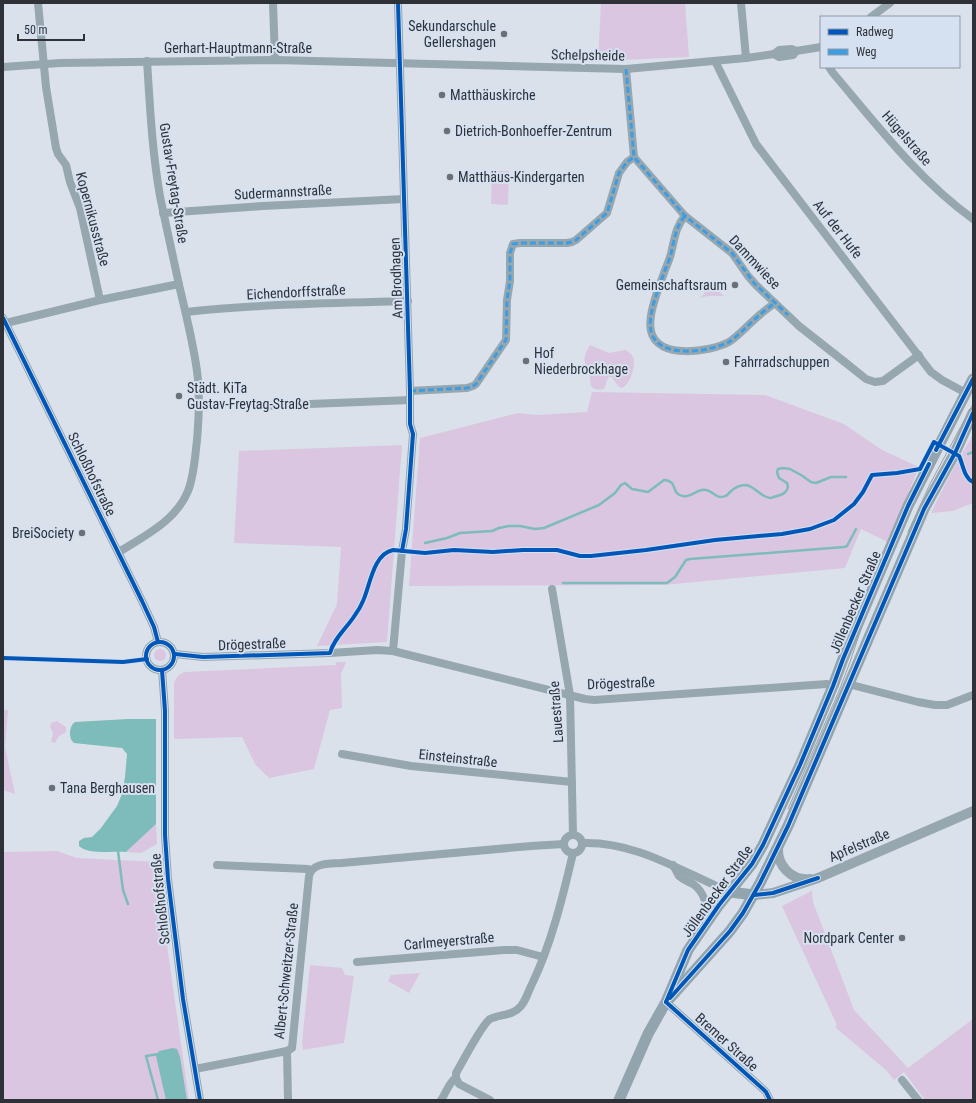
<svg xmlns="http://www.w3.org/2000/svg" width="976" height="1103" viewBox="0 0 976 1103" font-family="'Roboto Condensed',sans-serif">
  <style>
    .green { fill: #dac6e0 }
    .water { fill: #7ebbbb }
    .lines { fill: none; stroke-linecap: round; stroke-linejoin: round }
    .stream { stroke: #7ebbbb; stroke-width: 2.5 }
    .minor { stroke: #96a7af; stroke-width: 8 }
    .tertiary { stroke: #96a7af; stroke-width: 10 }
    .secondary { stroke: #92a5ae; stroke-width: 11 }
    .tram { stroke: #98a3a9; stroke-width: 1 }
    .quiet { stroke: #3d9de2; stroke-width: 3; stroke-dasharray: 6 3; stroke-linecap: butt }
    .cycleway-casing { stroke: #d5e0f0; stroke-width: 6 }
    .cycleway { stroke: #0057b8; stroke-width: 4 }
    .poi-dot { fill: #6b6f76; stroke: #d5e0f0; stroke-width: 1.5 }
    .labels { text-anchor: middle; stroke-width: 4; stroke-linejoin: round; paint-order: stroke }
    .poi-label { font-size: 14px; fill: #2e3238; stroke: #d5e0f0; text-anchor: start }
    .street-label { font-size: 14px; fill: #2e3238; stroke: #d5e0f0 }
  </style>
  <rect width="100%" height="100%" fill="#dbe1ea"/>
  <!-- green -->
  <g class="green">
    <polygon points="601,3 685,3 689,57 598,61"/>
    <polygon points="492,171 509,171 508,205 491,204"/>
    <polygon points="708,281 724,296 708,296 700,298 704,294"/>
    <path d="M590 345 609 353 625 350C630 352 635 357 634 363 634 371 629 385 622 388L618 386 612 377H609C606 380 606 386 604 389 586 392 592 381 589 371 588 368 586 366 585 363 583 357 587 350 590 345Z"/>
    <polygon points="592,392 765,395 844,424 882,450 919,467 888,542 861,529 845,568 663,585 409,586 420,438 518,413 537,415 587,412"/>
    <path d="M973 435V503L953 511 931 513C939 496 948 479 957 462 962 453 968 444 973 435Z"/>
    <polygon points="402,445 387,642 317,646 337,604 341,547 234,543 239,451"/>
    <circle cx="160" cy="655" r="6"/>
    <path d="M336 662H346L341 674 342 708 330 710 314 769 269 778 255 764 242 737 174 739V684C176 677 179 674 185 672L336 665Z"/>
    <polygon points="3,710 8,710 5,747 15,794 3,790"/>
    <polygon points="57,721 66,727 66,732 59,736 55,743 51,742 53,733 50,727 51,723"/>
    <polygon points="156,824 157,844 141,853 126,852"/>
    <polygon points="57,851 77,858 158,862 168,952 189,1100 3,1100 3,852"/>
    <polygon points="812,890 813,902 854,1010 908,1068 973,1019 973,1100 925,1100 904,1072 894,1080 887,1071 835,1027 837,1025 782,906 808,893"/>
    <polygon points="310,965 342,968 345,975 354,976 344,1043 303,1050 302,1042"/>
    <polygon points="420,973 409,993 388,981 391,975"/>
  </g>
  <!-- water -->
  <g class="water">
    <path d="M128 719H156V824L126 852C112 851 89 855 79 846V841L84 838 92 837 101 828 117 806 122 794 125 777 127 754 122 748 74 743C68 739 69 726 75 722Z"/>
    <polygon points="173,1048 177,1049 180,1057 187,1100 166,1100 156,1056 159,1051"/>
  </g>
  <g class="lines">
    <!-- stream -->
    <g class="stream">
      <polyline points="968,454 973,452"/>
      <path d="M425 543 447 538 460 533 492 531 499 528 509 526H520L535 529 544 528 599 505 615 493 621 485 625 483 632 489 648 492 664 480C679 481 670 494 683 496 692 498 697 488 706 490 713 491 717 500 725 496 727 496 728 494 730 492 734 488 740 485 746 485 755 486 761 498 771 498 773 497 777 496 780 495 784 494 787 491 788 487L787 483 779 478 777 472 778 469 783 468 790 469 801 475 811 482 816 483 831 477H846"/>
      <polyline points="563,583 667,583 675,577 686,560 690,559 844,547 847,546 856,529"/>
      <polyline points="118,851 123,890 128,904"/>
      <polyline points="158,1100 146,1056 159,1054"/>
    </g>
    <!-- minor -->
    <g class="minor">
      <polyline points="38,3 46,87 56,148 58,154 66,165 70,182 80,208 100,300"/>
      <polyline points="273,3 275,60"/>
      <polyline points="741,3 746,58"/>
      <polyline points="871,17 890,3"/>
      <polyline points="774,54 779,57 793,55 796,51"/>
      <polyline points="715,61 756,144 931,372 942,380 966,393"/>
      <polyline points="3,67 60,63 275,60 545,67 626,69 746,58 774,54 779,50 792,49 796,51 821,47"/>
      <path d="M829 67 833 73C877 125 918 179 973 219"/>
      <polyline points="626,69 634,157 685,216 732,253 748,276 756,285 799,326 846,363 866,379 875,382 883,381 919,355"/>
      <polyline points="163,213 263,206 404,199"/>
      <path d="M685 216C676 226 675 237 672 249 671 256 668 263 665 270 660 285 647 315 651 331 657 360 710 352 729 342 738 336 746 327 754 320 760 314 768 308 775 303"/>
      <path d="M186 312C260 304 334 303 408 301"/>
      <polyline points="3,318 142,601 154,627 158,642"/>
      <polyline points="6,323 100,300 179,284"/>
      <polyline points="410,391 467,388 473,386 476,384 506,340 507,300 510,281 510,253 513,244 520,243 567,243 572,242 576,240 607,213 619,173 627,162 634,157"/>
      <polyline points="260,406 410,400"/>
      <path d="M119 552C144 536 176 521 188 491 194 476 195 457 197 440 199 417 200 394 197 371 193 342 186 314 179 285 173 256 166 226 160 196 152 151 150 106 147 61"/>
      <polyline points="552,589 570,695 573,835"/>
      <circle cx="160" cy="656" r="14"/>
      <polyline points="393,651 402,551 406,529 413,434 410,424 410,391 398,3"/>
      <polyline points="175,654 203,657 330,653 377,650 393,651 585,699 594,700 827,684 833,686"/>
      <polyline points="162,670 165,711 165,835 168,879 183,999 200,1100"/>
      <polyline points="848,684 918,702 935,705 947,705 973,695"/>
      <polyline points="342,754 411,766 572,782"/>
      <circle cx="573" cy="844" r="9"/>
      <path d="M582 843C636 841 682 872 730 892"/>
      <polyline points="217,865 308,869 311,870"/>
      <path d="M673 865C675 868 677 873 679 876 683 880 688 881 693 884 706 893 708 909 705 924"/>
      <polyline points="357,962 504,950 517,950 543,957"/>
      <polyline points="666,1002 763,1089 766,1092 770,1100"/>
      <polyline points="287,1051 288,1100"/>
      <path d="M195 1069 287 1051 292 1048 309 876C312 862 331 864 342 863L531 846 564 844"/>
      <polyline points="902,1080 918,1100"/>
      <path d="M441 1100C446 1093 449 1082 456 1078"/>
      <path d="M490 1100 459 1084 456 1078V1073C462 1063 482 1024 490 1019 500 1014 513 1016 521 1006 526 1000 528 992 532 984 551 945 563 896 573 853"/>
    </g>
    <!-- tertiary -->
    <g class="tertiary">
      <path d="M778 848C777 866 792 881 810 879"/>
      <polyline points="754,895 773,893 818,878 973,811"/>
    </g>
    <!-- secondary -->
    <g class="secondary">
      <polyline points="730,892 754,895"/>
      <polyline points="670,998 730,931 743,913 760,883 788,826 924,509 955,453 973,413"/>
      <polyline points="619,1100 648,1034 666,1002 688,950 719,905 752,864 763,845 800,765 833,686 843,659 908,506 973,379"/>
    </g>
    <!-- tram -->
    <g class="tram">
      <polyline points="908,532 930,484 973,404"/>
      <polyline points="788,809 839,691 850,662 867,611 911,510 920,489 973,388"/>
    </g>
    <!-- quiet -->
    <g class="quiet">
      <polyline points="626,69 634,157 685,216 732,253 754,283 788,315"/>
      <path d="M685 216C676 226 675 237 672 249 671 256 668 263 665 270 660 285 647 315 651 331 657 360 710 352 729 342 738 336 746 327 754 320 760 314 768 308 775 303"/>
      <polyline points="410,391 467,388 473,386 476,384 506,340 507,300 510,281 510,253 513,244 520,243 567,243 572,242 576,240 607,213 619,173 627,162 634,157"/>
    </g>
    <!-- cycleway casing -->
    <g class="cycleway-casing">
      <g id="cycleway">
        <polyline points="398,3 410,391 410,424 413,434 406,529 402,551"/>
        <polyline points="3,318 142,601 154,627 158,642"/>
        <polyline points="936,450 973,379"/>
        <circle cx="160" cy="656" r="14"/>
        <path d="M175 654 203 657 330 653C334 638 347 628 355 615 358 611 361 606 363 601 370 586 373 554 393 550L425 553 454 550 493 552 523 550H557L580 556H591L646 550 715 540 782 534 810 529 834 520 854 504 863 492 872 475 897 473 920 469 934 442 959 456C963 464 964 478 973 482"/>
        <polyline points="3,658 123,662 147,659"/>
        <polyline points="162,670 165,711 165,835 168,879 183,999 200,1100"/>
        <polyline points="754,895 773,893 818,878"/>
        <polyline points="670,998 730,931 743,913 760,883 788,826 924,509 955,453 973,413"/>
        <polyline points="666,1002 688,950 719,905 752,864 763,845 800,765 833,686 843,659 908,506 929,464"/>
        <polyline points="666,1002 763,1089 766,1092 770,1100"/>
      </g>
    </g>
    <!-- cycleway -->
    <use href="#cycleway" class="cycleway"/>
  </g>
  <!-- markers -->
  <g class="poi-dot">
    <circle cx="504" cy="34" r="4"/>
    <circle cx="442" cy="95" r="4"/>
    <circle cx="447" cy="131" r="4"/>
    <circle cx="450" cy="177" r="4"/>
    <circle cx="735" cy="285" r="4"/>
    <circle cx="526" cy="361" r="4"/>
    <circle cx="726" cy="362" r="4"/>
    <circle cx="179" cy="396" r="4"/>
    <circle cx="82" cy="533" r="4"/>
    <circle cx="52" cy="788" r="4"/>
    <circle cx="902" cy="938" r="4"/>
  </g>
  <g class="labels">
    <!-- poi labels -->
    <g class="poi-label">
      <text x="496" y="31" text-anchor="end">Sekundarschule<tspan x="496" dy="16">Gellershagen</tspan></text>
      <text x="450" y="100">Matthäuskirche</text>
      <text x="455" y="136">Dietrich-Bonhoeffer-Zentrum</text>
      <text x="458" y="182">Matthäus-Kindergarten</text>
      <text x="727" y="290" text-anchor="end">Gemeinschaftsraum</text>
      <text x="534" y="358">Hof<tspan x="534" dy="16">Niederbrockhage</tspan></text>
      <text x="734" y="367">Fahrradschuppen</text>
      <text x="187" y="393">Städt. KiTa<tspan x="187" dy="16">Gustav-Freytag-Straße</tspan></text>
      <text x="74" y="538" text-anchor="end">BreiSociety</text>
      <text x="60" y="793">Tana Berghausen</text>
      <text x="894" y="943" text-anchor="end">Nordpark Center</text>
    </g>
    <!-- street labels -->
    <g class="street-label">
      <text x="238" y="53">Gerhart-Hauptmann-Straße</text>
      <text transform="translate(588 55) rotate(1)" y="5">Schelpsheide</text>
      <text transform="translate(907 138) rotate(49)" y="5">Hügelstraße</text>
      <text transform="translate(174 183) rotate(81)" y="5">Gustav-Freytag-Straße</text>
      <text transform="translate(283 192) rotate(-3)" y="5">Sudermannstraße</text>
      <text transform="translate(93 219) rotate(75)" y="5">Kopernikusstraße</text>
      <text transform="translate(838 229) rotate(52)" y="5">Auf der Hufe</text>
      <text transform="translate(755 262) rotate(47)" y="5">Dammwiese</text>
      <text transform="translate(396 278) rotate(-92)" y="5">Am Brodhagen</text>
      <text transform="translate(296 292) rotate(-3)" y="5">Eichendorffstraße</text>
      <text transform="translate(92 474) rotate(64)" y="5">Schloßhofstraße</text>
      <text transform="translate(855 602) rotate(-67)" y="5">Jöllenbecker Straße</text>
      <text transform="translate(252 644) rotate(-2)" y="5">Drögestraße</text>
      <text transform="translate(621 683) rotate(-2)" y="5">Drögestraße</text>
      <text transform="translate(556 712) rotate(-94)" y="5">Lauestraße</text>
      <text transform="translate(458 758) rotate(6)" y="5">Einsteinstraße</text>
      <text transform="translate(859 845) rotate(-23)" y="5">Apfelstraße</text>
      <text transform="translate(717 891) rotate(-54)" y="5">Jöllenbecker Straße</text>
      <text transform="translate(160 899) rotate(-96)" y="5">Schloßhofstraße</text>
      <text transform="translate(449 941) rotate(-5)" y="5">Carlmeyerstraße</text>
      <text transform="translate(286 971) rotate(-84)" y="5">Albert-Schweitzer-Straße</text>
      <text transform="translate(727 1042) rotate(42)" y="5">Bremer Straße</text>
    </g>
  </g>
  <!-- border -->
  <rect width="976" height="1103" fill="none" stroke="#2e3238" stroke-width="8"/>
  <!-- legend -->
  <rect x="820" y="16" width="140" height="52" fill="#d5e0f0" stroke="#929aa6"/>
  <rect x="828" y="29" width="20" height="6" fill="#0057b8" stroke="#929aa6"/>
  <text x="856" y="36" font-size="12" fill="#2e3238">Radweg</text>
  <rect x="828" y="49" width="20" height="6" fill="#3d9de2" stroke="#929aa6"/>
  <text x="856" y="56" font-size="12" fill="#2e3238">Weg</text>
  <!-- scale -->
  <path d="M18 34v6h66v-6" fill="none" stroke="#2e3238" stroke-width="2"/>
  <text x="24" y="34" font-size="12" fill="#2e3238" stroke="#d5e0f0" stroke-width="3" paint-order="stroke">50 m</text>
</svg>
